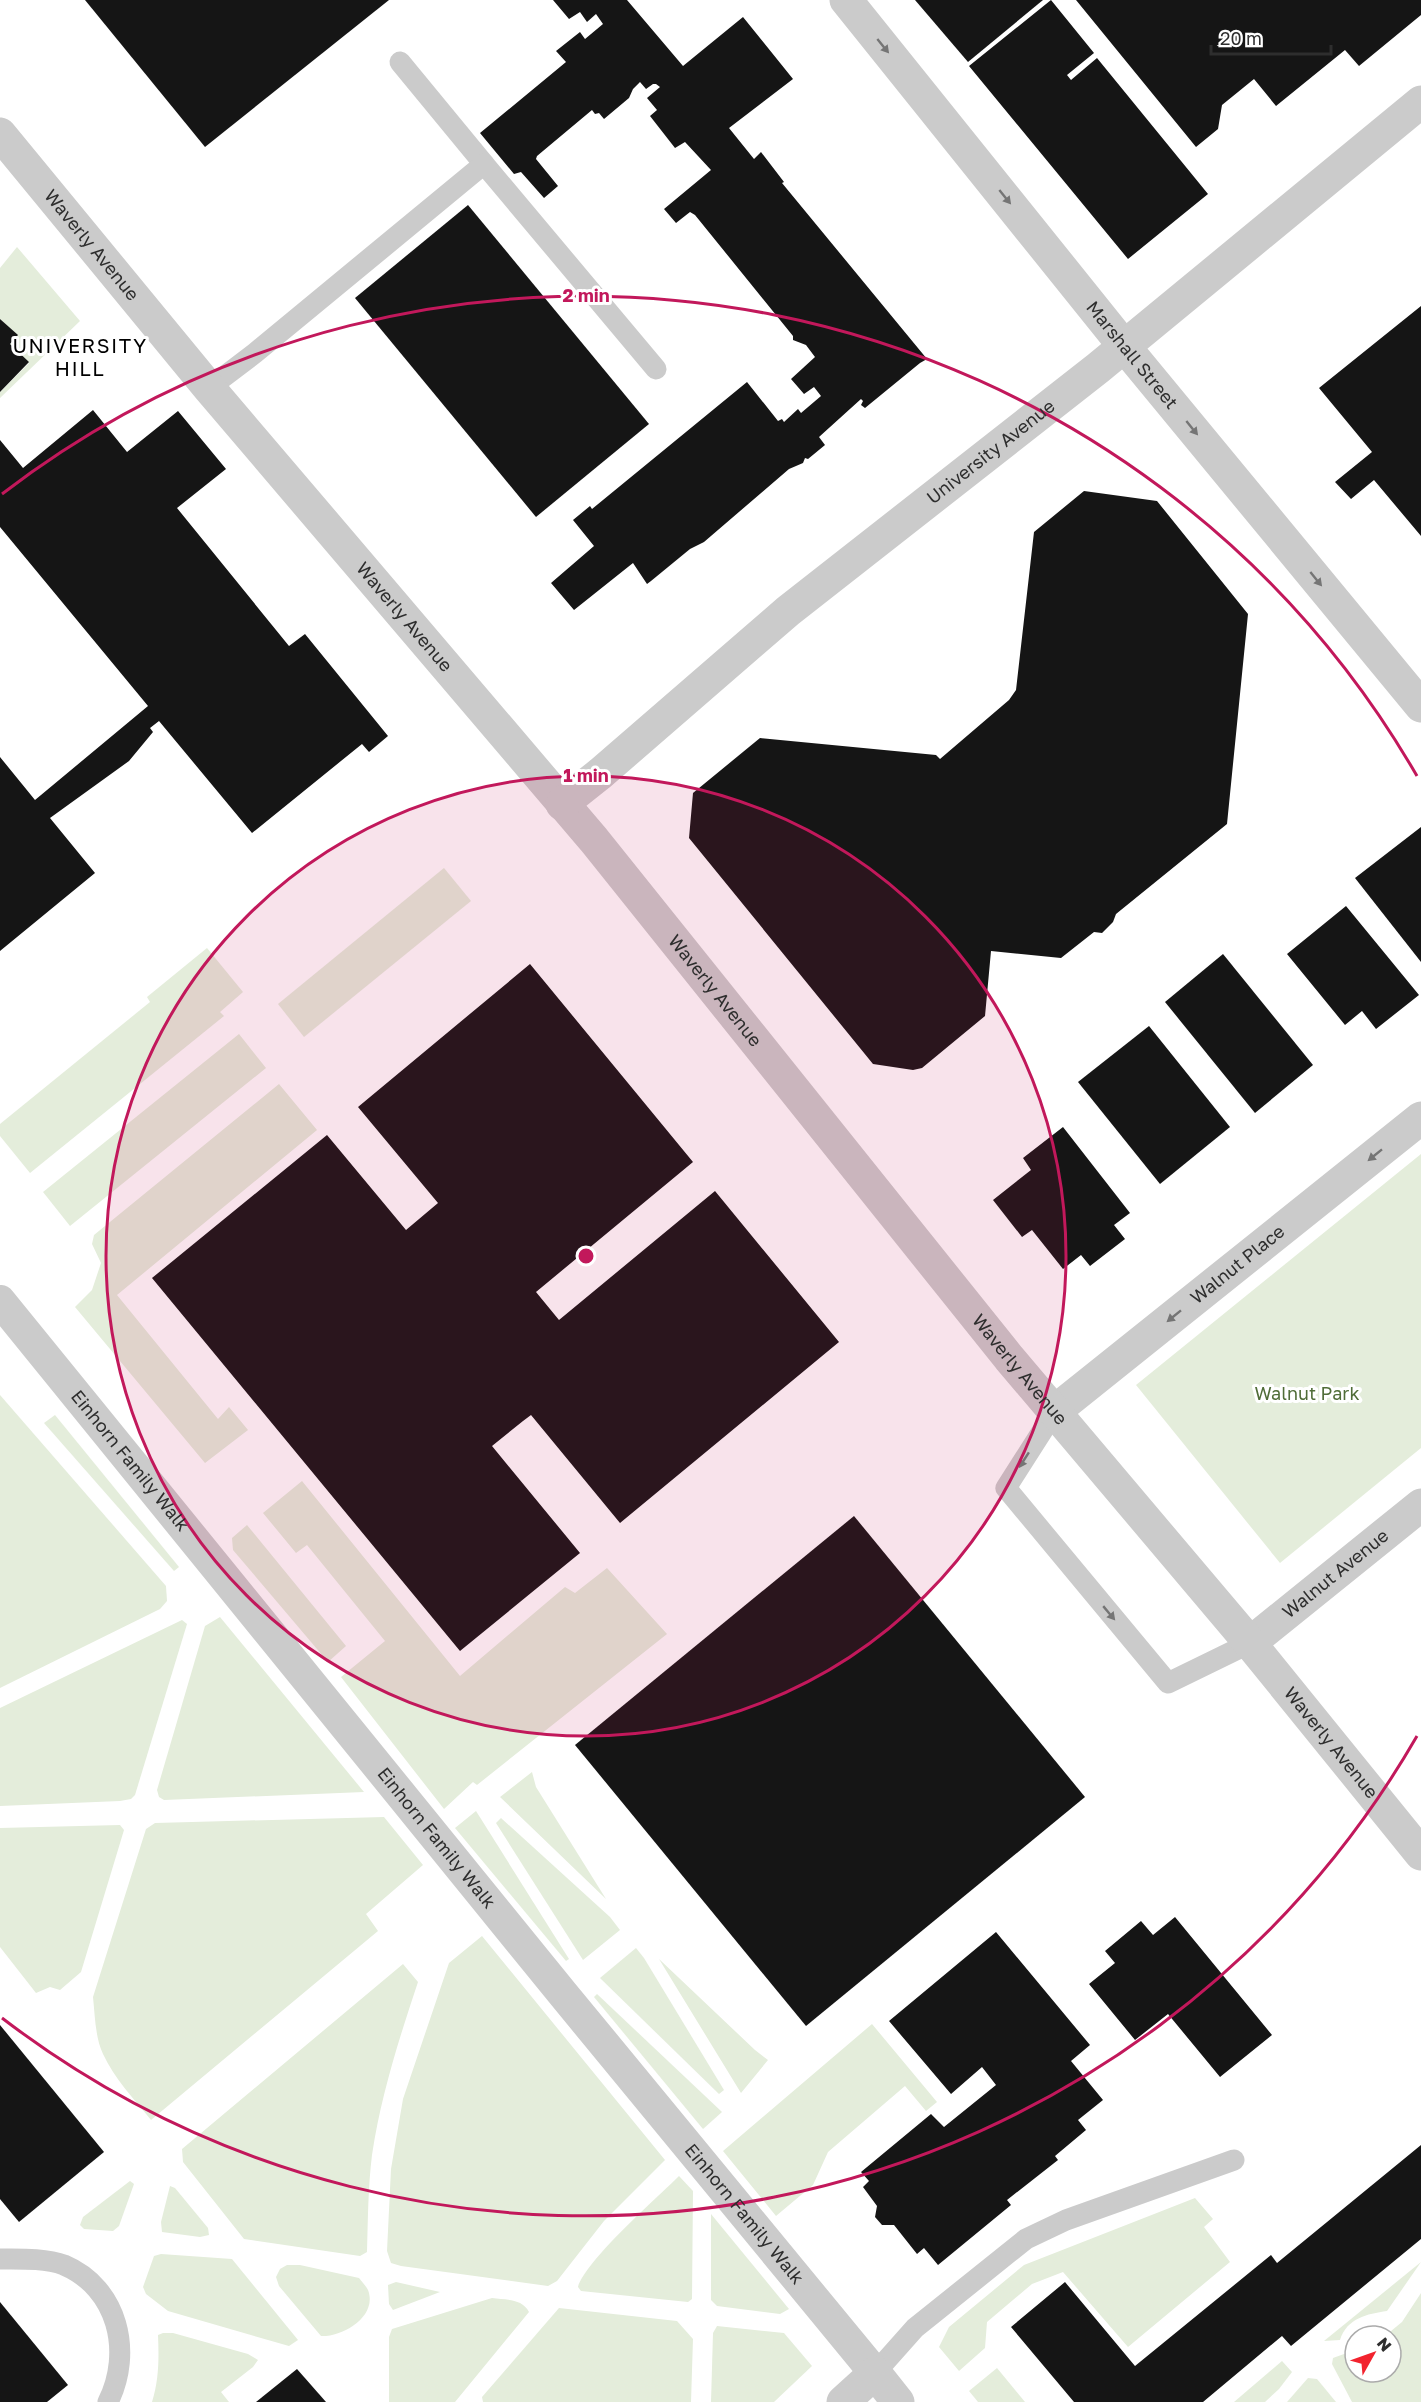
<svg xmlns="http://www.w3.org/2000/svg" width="1421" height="2402" viewBox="0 0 1421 2402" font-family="'Golos Text',sans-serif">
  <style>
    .green { fill: #e4eddb }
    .building { fill: #151515 }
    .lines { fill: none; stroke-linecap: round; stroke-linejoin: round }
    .service { stroke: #cbcbcb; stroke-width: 21 }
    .pedestrian { stroke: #cbcbcb; stroke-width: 32 }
    .minor { stroke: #cbcbcb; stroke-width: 33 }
    .tertiary { stroke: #cbcbcb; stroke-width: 33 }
    .oneway { fill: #757575 }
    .ring { fill: none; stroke: #c2185b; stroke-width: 3 }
    .labels { text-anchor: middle; stroke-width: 6; stroke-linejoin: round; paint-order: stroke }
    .street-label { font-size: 18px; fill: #2e2e2e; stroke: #fff }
    .park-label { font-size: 18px; fill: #506d38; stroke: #fff }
    .neighbourhood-label { font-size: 20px; letter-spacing: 1.5px; fill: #000; stroke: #fff }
    .centre { fill: #c2185b; stroke: #fff; stroke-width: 3 }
    .ring-label { font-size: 18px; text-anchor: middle; font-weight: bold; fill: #c2185b; stroke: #fff; stroke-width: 6; stroke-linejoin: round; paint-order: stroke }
  </style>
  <rect width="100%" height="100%" fill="#fff"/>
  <!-- green -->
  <g class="green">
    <polygon points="17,247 80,321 0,398 0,392 29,363 10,344 17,335 0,319 0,268"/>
    <polygon points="444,868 471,901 304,1037 278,1004"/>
    <polygon points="207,948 243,992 220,1012 224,1016 30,1173 0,1136 0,1124 150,1002 147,997"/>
    <polygon points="239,1034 266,1068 70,1226 43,1192"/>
    <polygon points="279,1084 317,1130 117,1295 218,1419 229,1407 248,1430 205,1463 75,1307 92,1290 101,1263 92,1244 94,1235"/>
    <polygon points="1421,1154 1421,1448 1280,1563 1136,1385"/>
    <polygon points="0,1395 166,1586 167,1601 160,1609 0,1688"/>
    <polygon points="55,1415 179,1567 174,1571 44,1423"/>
    <polygon points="302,1481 460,1676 565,1587 575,1593 607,1568 667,1634 477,1785 473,1782 444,1809 341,1677 385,1641 307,1545 296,1553 263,1513"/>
    <polygon points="247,1525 346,1646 328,1662 233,1550 232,1538"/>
    <polygon points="220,1617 364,1792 164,1800 159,1797 157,1790 205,1626"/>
    <polygon points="182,1620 187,1624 135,1795 131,1799 120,1801 0,1806 0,1708"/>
    <polygon points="532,1772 536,1787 606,1899 500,1797"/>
    <polygon points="476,1811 569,1959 566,1961 455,1828"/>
    <path d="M384 1817 423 1865 366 1914 378 1931 151 2120C134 2099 114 2078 103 2054 95 2037 95 2015 93 1997L146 1829 155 1823Z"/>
    <polygon points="501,1818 610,1917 620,1930 583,1960 496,1823"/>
    <polygon points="120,1825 124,1830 81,1972 60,1990 50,1987 36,1993 0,1947 0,1828"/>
    <polygon points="482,1936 665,2160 604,2221 557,2281 548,2286 401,2266 391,2263 387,2251 391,2169 403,2099 449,1963"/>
    <polygon points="636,1948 644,1958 724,2090 719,2094 600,1978"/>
    <polygon points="659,1959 755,2050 768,2060 741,2093"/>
    <path d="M403 1964 418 1982C399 2039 381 2095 372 2155 368 2187 368 2220 367 2252L360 2256 244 2239 183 2162 182 2149Z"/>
    <polygon points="597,1994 722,2112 703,2129 594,1997"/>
    <polygon points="872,2024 937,2102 926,2111 905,2086 828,2152 813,2185 776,2216 723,2151"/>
    <path d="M679 2176 693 2191 692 2299 688 2302 581 2291 578 2287C586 2260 656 2199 679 2176Z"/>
    <polygon points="130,2181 134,2184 119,2226 113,2231 84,2229 80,2225 83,2217"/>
    <polygon points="170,2186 175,2188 208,2228 209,2235 200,2237 162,2232 161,2222"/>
    <polygon points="1195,2198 1213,2219 1204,2227 1230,2262 1128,2347 1063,2272 1032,2284 987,2322 985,2348 959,2371 939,2347 949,2327 1024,2265"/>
    <polygon points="711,2214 789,2309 780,2314 717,2306 711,2300"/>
    <polygon points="161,2254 232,2259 298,2340 289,2346 168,2311 146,2294 143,2287 154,2256"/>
    <path d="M1421 2262 1387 2311C1367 2314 1347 2318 1340 2340L1324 2341Z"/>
    <path d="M287 2265H300L359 2278C362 2282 366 2286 368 2290 378 2316 343 2337 321 2336L279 2286 276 2277 280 2269Z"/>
    <polygon points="396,2282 440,2292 393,2310 389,2304 388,2285"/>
    <polygon points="1421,2293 1421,2402 1352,2402 1332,2364 1333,2358 1355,2350 1355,2372 1391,2372 1391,2336 1385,2336 1402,2322"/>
    <path d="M492 2298C505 2300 522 2298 529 2312L455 2402H389V2337L392 2329Z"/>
    <polygon points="559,2308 677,2321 693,2339 691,2402 483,2402 482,2397"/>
    <polygon points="717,2326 784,2333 812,2366 774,2402 711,2402 713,2333"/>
    <path d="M163 2333H173L248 2354 258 2360 253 2367 221 2392 229 2402H152C159 2380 159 2358 158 2335Z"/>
    <polygon points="1282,2361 1292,2372 1279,2389 1265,2402 1234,2402"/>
    <polygon points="997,2368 1025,2402 978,2402 969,2391"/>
    <polygon points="1308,2378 1317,2379 1336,2402 1287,2402"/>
  </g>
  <!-- building -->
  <g class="building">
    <polygon points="85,0 389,0 205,147"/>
    <polygon points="553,0 627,0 683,66 743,17 793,79 729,128 754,159 761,152 784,182 782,183 927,359 920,363 865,408 861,405 863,401 861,399 819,437 825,445 808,459 805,458 803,463 789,469 704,542 690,549 651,581 647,584 633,563 574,610 551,583 594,546 573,520 590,506 592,509 747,382 778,421 782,419 784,422 798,409 801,413 821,396 814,387 804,394 791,379 815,357 806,345 793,340 793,336 695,215 690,212 676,223 664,209 711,170 685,142 675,148 650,116 657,110 647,98 660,87 656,84 653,84 646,89 640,82 633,89 629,98 604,119 599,113 595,114 592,110 537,156 536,159 558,186 544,198 521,172 514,174 480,133 566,62 556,51 580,32 585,39 603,24 596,14 587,22 580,12 569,19"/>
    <polygon points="915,0 1043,0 968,62"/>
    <polygon points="1051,0 1094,53 1067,75 1071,80 1097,58 1208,194 1128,259 969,66"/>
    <polygon points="1076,0 1421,0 1421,15 1359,66 1345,50 1276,106 1254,79 1222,105 1218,129 1196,147"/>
    <polygon points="468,205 649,424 536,517 355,298"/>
    <polygon points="1421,306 1421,536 1374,480 1351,499 1335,482 1372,452 1319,388"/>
    <polygon points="0,319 18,335 10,344 29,362 0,392"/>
    <polygon points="93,410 127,452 178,411 226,469 177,508 289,646 305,634 388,736 369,752 362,744 252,833 159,721 150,728 153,732 129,761 50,818 95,873 0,951 0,757 35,800 148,706 0,527 0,440 23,468"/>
    <polygon points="1084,491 1157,501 1248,614 1227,824 1116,914 1113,922 1102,933 1094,932 1061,958 991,951 985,1016 922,1068 913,1070 873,1064 689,838 693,793 760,738 936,755 940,759 1009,700 1016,690 1034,532"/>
    <polygon points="1421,827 1421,962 1355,878"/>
    <polygon points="1346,906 1419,995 1376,1029 1362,1011 1345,1025 1287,954"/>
    <polygon points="1223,954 1313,1065 1255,1113 1165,1002"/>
    <polygon points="530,964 693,1162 536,1292 559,1320 715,1191 839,1342 620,1523 531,1415 523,1421 492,1446 580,1553 460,1651 152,1278 327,1135 406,1230 438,1203 358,1107"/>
    <polygon points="1149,1026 1230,1127 1160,1184 1078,1082"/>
    <polygon points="1063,1127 1130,1213 1114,1225 1125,1239 1090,1266 1081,1255 1063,1269 1032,1230 1022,1237 993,1200 1031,1170 1023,1158"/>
    <polygon points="854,1516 1085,1797 806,2026 575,1745"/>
    <polygon points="1175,1917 1272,2035 1220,2077 1168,2014 1135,2040 1089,1984 1115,1963 1105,1951 1141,1921 1153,1935"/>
    <polygon points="996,1932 1090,2045 1071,2061 1103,2100 1078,2120 1086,2130 1055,2156 1058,2160 1007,2200 1011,2205 938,2265 924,2248 917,2254 894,2225 882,2225 875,2217 877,2206 863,2187 869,2181 861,2172 931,2114 944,2127 996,2085 982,2067 951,2094 889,2021"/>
    <polygon points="0,2025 104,2152 19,2222 0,2199"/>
    <polygon points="1421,2145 1421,2239 1291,2346 1282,2336 1203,2402 1074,2402 1011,2327 1065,2282 1135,2366 1271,2255 1277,2263"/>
    <polygon points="0,2302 68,2385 47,2402 0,2402"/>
    <polygon points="297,2369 326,2402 256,2402"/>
  </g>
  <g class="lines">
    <!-- service -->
    <g class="service">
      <polyline points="400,62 484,164"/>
      <polyline points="209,388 255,353 484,164 656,369"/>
      <polyline points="1055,1411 1006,1488 1168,1683 1250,1643"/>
      <path d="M0 2259C19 2259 46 2258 64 2265 118 2288 133 2352 108 2402"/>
      <polyline points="875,2373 915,2328 1026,2239 1066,2220 1234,2160"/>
    </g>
    <!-- pedestrian -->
    <path class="pedestrian" id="s1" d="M0 1301 563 1994 875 2373"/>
    <!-- minor -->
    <g class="minor">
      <path id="s2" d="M846 0 1124 346 1421 706"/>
      <path id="s3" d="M1055 1411 1421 1118"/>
      <path id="s4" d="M1250 1643 1421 1505"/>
      <polyline points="843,2402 875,2373 898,2402"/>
    </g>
    <!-- tertiary -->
    <g class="tertiary">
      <path id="s5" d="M0 134 209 388 594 840 1009 1358 1250 1643 1421 1854"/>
      <path id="s6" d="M562 804 601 773 788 611 1098 368 1421 102"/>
    </g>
  </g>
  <!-- one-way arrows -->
  <defs><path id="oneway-solid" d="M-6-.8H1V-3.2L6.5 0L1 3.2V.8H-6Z" transform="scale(1.5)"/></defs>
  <g class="oneway">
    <use href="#oneway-solid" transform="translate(883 46) rotate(51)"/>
    <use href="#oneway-solid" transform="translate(1005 197) rotate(51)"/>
    <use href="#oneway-solid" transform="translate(1192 428) rotate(51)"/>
    <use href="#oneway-solid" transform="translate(1316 579) rotate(51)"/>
    <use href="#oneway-solid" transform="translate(1375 1155) rotate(141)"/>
    <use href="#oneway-solid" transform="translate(1174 1316) rotate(141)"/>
    <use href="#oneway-solid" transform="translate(1024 1460) rotate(123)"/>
    <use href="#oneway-solid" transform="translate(1109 1613) rotate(50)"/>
  </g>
  <!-- distance rings -->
  <circle cx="586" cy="1256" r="480" fill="#c2185b" fill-opacity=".12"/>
  <g class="ring">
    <circle cx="586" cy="1256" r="480"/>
    <path d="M1417 1736A960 960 0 0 1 2 2018M2 494A960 960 0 0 1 1417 776"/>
  </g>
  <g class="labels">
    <!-- street labels -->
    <g class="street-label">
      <text dy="6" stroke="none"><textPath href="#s5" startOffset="144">Waverly Avenue</textPath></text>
      <text dy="6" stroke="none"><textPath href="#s2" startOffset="456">Marshall Street</textPath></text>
      <text dy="6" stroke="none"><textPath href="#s6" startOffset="555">University Avenue</textPath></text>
      <text dy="6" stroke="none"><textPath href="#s5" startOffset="630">Waverly Avenue</textPath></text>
      <text dy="6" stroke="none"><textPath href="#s5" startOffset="1116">Waverly Avenue</textPath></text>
      <text dy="6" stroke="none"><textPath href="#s3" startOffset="234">Walnut Place</textPath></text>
      <text dy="6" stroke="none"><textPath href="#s5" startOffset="1602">Waverly Avenue</textPath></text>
      <text dy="6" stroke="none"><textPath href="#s1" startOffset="206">Einhorn Family Walk</textPath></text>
      <text dy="6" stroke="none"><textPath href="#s4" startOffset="110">Walnut Avenue</textPath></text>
      <text dy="6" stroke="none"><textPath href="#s5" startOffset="2088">Waverly Avenue</textPath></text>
      <text dy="6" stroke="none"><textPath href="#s1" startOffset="692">Einhorn Family Walk</textPath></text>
      <text dy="6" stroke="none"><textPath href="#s1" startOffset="1178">Einhorn Family Walk</textPath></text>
    </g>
    <!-- park labels -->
    <g class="park-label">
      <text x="1307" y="1400">Walnut Park</text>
    </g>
    <!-- neighbourhood labels -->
    <g class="neighbourhood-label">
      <text x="80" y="353">UNIVERSITY<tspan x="80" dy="23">HILL</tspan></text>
    </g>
  </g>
  <circle cx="586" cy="1256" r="9" class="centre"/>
  <g class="ring-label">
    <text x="586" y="302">2 min</text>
    <text x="586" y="782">1 min</text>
  </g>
  <!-- north arrow -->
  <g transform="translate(1373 2354) rotate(50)"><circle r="28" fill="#ffffff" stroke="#ababab" stroke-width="1.5"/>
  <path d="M0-4.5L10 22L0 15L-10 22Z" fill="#f2232e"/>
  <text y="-9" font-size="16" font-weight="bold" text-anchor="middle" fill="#2e2e2e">N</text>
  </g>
  <!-- scale -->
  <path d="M1211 45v9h120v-9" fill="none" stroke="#2e2e2e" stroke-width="3"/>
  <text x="1220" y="45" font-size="18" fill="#2e2e2e" stroke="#ffffff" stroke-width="4.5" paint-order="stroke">20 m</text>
</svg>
